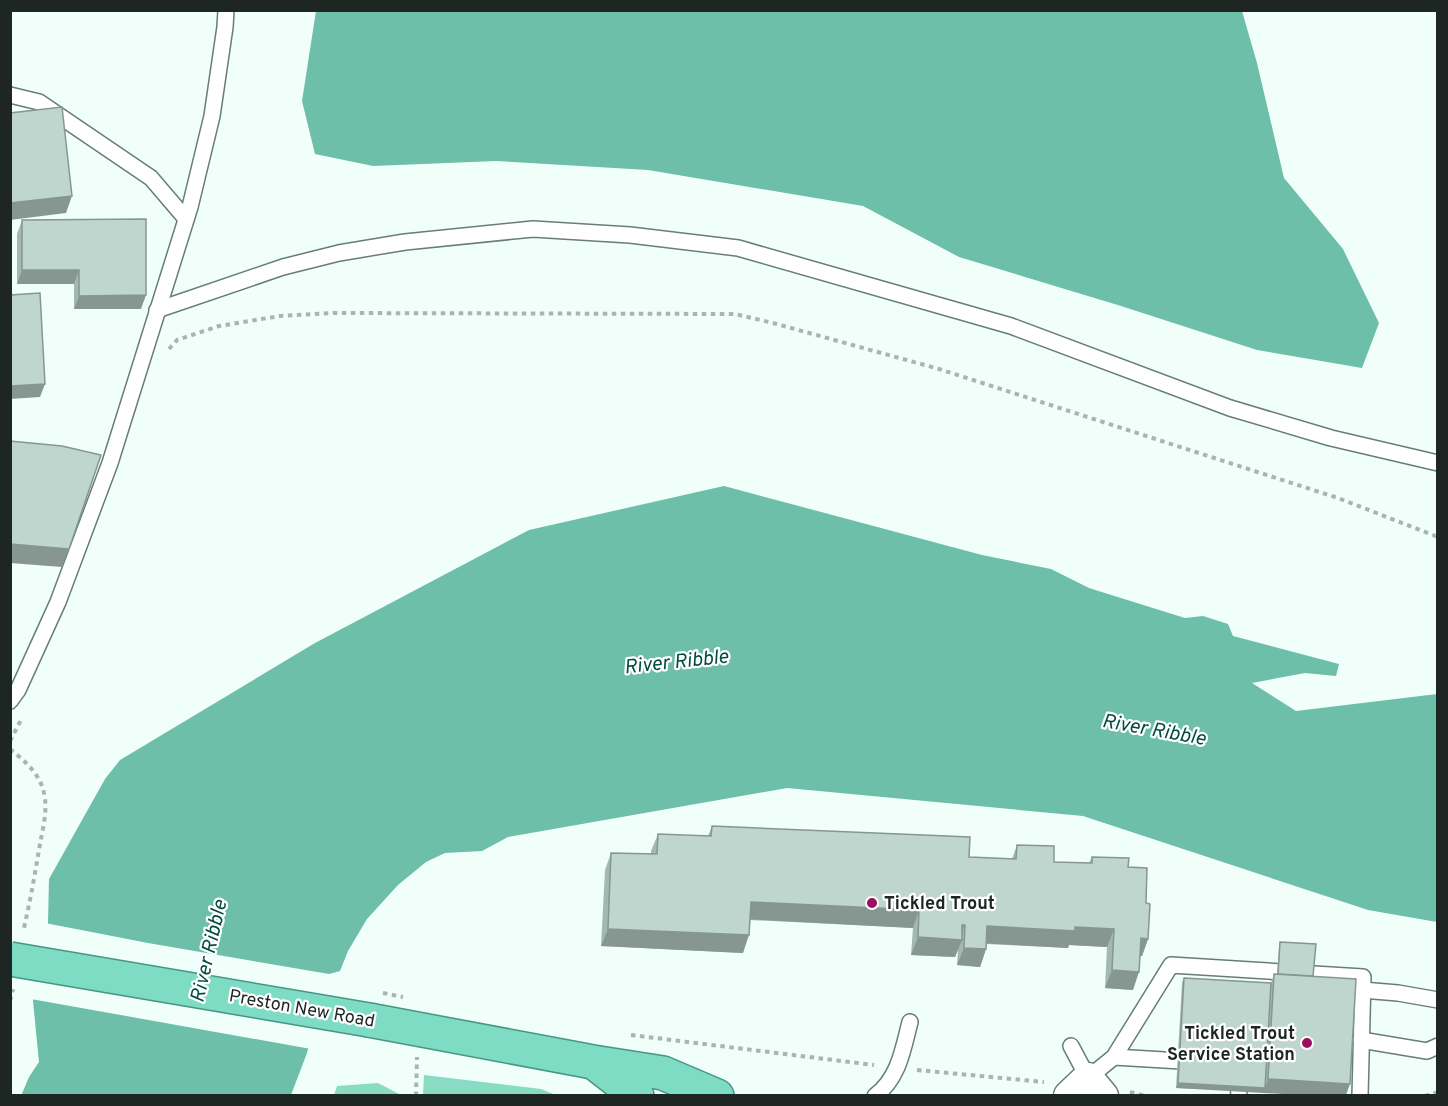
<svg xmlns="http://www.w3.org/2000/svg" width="1448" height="1106" viewBox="0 0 1448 1106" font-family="Overpass,sans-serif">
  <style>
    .forest { fill: #8adbc4 }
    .water { fill: #6ebfa9 }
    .pier { fill: #f0fffa }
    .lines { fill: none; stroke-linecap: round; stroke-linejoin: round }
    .service-casing { stroke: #677d76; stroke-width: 18 }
    .minor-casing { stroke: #677d76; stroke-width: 33 }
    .trunk-casing { stroke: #479683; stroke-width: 36 }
    .path { stroke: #a8b5b0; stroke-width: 4; stroke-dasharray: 4.5 4.5; stroke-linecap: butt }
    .service { stroke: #fff; stroke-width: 15 }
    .minor { stroke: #fff; stroke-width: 30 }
    .trunk { stroke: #7edcc4; stroke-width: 33 }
    .trunk-bridge-casing { stroke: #479683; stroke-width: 36; stroke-linecap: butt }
    .path-bridge { stroke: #a8b5b0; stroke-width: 4; stroke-dasharray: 4.5 4.5; stroke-linecap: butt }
    .trunk-bridge { stroke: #7edcc4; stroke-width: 33 }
    .wall { fill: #a4b8b2 }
    .shaded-wall { fill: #869691 }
    .building { fill: #bfd6cf; stroke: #869691; stroke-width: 1.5 }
    .poi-dot { fill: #9b0d5d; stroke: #fff; stroke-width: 2 }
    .labels { text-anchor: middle; stroke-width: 4.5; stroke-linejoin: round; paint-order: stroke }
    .poi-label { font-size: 18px; font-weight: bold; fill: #1d2623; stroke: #fff; text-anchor: start }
    .street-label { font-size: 18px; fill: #1d2623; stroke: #fff }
    .water-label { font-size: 20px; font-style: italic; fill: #034d3e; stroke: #fff }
  </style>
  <rect width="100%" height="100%" fill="#f0fffa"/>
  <!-- forest -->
  <g class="forest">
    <polygon points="424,1075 541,1089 556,1095 423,1095"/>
    <polygon points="378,1083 401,1095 334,1095 337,1086"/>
  </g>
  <!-- water -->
  <g class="water">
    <polygon points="316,11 1242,11 1257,63 1284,178 1343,249 1379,323 1362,368 1257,350 1121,306 959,257 863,206 648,170 496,161 373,166 315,154 302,101"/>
    <polygon points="724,486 982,555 1051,569 1089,588 1185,618 1203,616 1228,624 1233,636 1339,664 1336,676 1305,673 1252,683 1296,711 1437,694 1437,922 1368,910 1083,816 787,788 508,837 482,851 445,853 426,862 398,885 367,919 348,951 340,971 329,974 307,1053 291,1095 21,1096 29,1077 39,1062 33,1001 48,922 49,879 105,779 120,760 315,643 529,530"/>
  </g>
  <!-- pier -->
  <polygon class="pier" points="45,923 148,943 335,975 332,976 311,1049 31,999"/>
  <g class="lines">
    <!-- service casing -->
    <g class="service-casing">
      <g id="service">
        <polyline points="10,95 39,102 151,178 186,219"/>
        <polyline points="157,310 283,267 339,253 405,242 533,229 630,235 738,248 1011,326 1230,408 1331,438 1438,463"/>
        <polyline points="10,701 18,690 58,602 110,463 190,207 212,116 225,27 226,10"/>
        <polyline points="1362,990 1398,993 1438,1000"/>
        <polyline points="1361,1040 1427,1051 1438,1046"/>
        <polyline points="1071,1046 1088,1078 1114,1057 1171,965 1363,977 1360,1096"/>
        <polyline points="1114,1057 1198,1062"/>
        <polyline points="1233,1073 1238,1080 1239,1096"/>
        <path d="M875 1096C899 1078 903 1049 910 1022"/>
      </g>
    </g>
    <!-- minor casing -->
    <g class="minor-casing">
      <polyline id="minor" points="1069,1096 1088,1078 1103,1096"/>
    </g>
    <!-- trunk casing -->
    <g class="trunk-casing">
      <g id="trunk">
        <polyline points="369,1020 593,1062 663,1073 717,1096"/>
        <polyline points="596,1064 637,1096"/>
      </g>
    </g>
    <!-- path -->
    <g class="path">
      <polyline points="169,349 177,340 219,326 280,316 333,313 735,314 773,323 939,369 1338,498 1438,537"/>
      <polyline points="10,741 22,718"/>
      <path d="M10 749C25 761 40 774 44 793 48 809 43 828 40 844 35 873 30 903 23 932"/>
      <polyline points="10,1001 13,989"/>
      <polyline points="631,1035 874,1065"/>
      <polyline points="917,1070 1044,1082"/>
      <polyline points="1130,1092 1142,1095 1149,1096"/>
      <polyline points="416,1096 417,1057"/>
      <polyline points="1425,1096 1438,1092"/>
    </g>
    <!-- service -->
    <use href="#service" class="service"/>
    <!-- minor -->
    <use href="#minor" class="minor"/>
    <!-- trunk -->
    <use href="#trunk" class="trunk"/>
    <!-- trunk-bridge casing -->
    <g class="trunk-bridge-casing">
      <polyline id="trunk-bridge" points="10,959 369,1020"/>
    </g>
    <!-- path-bridge -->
    <polyline class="path-bridge" points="383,993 403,997"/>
    <!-- trunk-bridge -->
    <use href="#trunk-bridge" class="trunk-bridge"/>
  </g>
  <!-- wall -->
  <g class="wall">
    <polygon points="22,220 141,309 74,309 74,284 17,284 17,234"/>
    <polygon points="712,826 969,857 1012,859 1017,845 1054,862 1089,863 1092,857 1128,867 1146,903 1148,939 1142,956 1140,956 1133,990 1105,988 1107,947 1069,945 1068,948 986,944 986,949 980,967 957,965 958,950 955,957 911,955 913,928 750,920 743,953 601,946 605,870 611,853 651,854 651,851 658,834 708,836"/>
    <polygon points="1280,942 1313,976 1346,1095 1176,1088 1182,982 1184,978 1271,983 1274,974 1277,974 1279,947"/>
  </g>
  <!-- shaded-wall -->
  <g class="shaded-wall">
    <polygon points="72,196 66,213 10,220 10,203"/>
    <polygon points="22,270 79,270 74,284 17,284"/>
    <polygon points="146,295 141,309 74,309 79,296"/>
    <polygon points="45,384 40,397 10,399 10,386"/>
    <polygon points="10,544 69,549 62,567 10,563"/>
    <polygon points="751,902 919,910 913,928 744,919"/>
    <polygon points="965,925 959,939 962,940 955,957 911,955 918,937"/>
    <polygon points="987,926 1075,927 1114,929 1107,947 1069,945 1068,948 981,943"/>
    <polygon points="608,929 749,935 743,953 601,946"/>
    <polygon points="1141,938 1148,939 1142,956 1135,956"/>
    <polygon points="964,948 986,949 980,967 957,965"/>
    <polygon points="1112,970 1139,972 1133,990 1105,988"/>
    <polygon points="1268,1079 1350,1084 1346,1095 1301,1095 1176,1088 1178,1083 1265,1088"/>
  </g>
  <!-- building -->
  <g class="building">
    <polygon points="62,107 72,196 10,203 10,113"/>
    <polygon points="146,219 146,295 79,296 79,270 22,270 22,220"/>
    <polygon points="40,293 45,384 10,386 10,295"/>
    <polygon points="10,441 62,446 101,455 69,549 10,544"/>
    <polygon points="712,826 970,837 969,857 1016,859 1017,845 1054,846 1054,862 1092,863 1092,857 1129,858 1128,867 1147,868 1146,903 1150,904 1148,939 1141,938 1139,972 1112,970 1114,929 1075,927 1075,931 987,926 986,949 964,948 965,925 962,925 962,940 918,937 919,910 751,902 749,935 608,929 611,853 657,854 658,834 711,836"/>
    <polygon points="1280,942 1316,944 1313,976 1278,974"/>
    <polygon points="1274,974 1356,979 1350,1084 1268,1079"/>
    <polygon points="1184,978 1271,983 1265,1088 1178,1083"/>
  </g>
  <!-- markers -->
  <g class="poi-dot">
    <circle cx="872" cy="903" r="6"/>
    <circle cx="1307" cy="1043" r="6"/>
  </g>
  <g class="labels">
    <!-- poi labels -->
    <g class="poi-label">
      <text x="884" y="909">Tickled Trout</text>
      <text x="1295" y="1039" text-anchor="end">Tickled Trout<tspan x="1295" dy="21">Service Station</tspan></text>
    </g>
    <!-- street labels -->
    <g class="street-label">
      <text transform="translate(302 1008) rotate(10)" y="6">Preston New Road</text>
    </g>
    <!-- water labels -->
    <g class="water-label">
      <text transform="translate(676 661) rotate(-6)" y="7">River Ribble</text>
      <text transform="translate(1154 729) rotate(10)" y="7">River Ribble</text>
      <text transform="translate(208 951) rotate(-77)" y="7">River Ribble</text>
    </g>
  </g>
  <!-- border -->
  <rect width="1448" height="1106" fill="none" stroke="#1d2623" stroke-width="24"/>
</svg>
